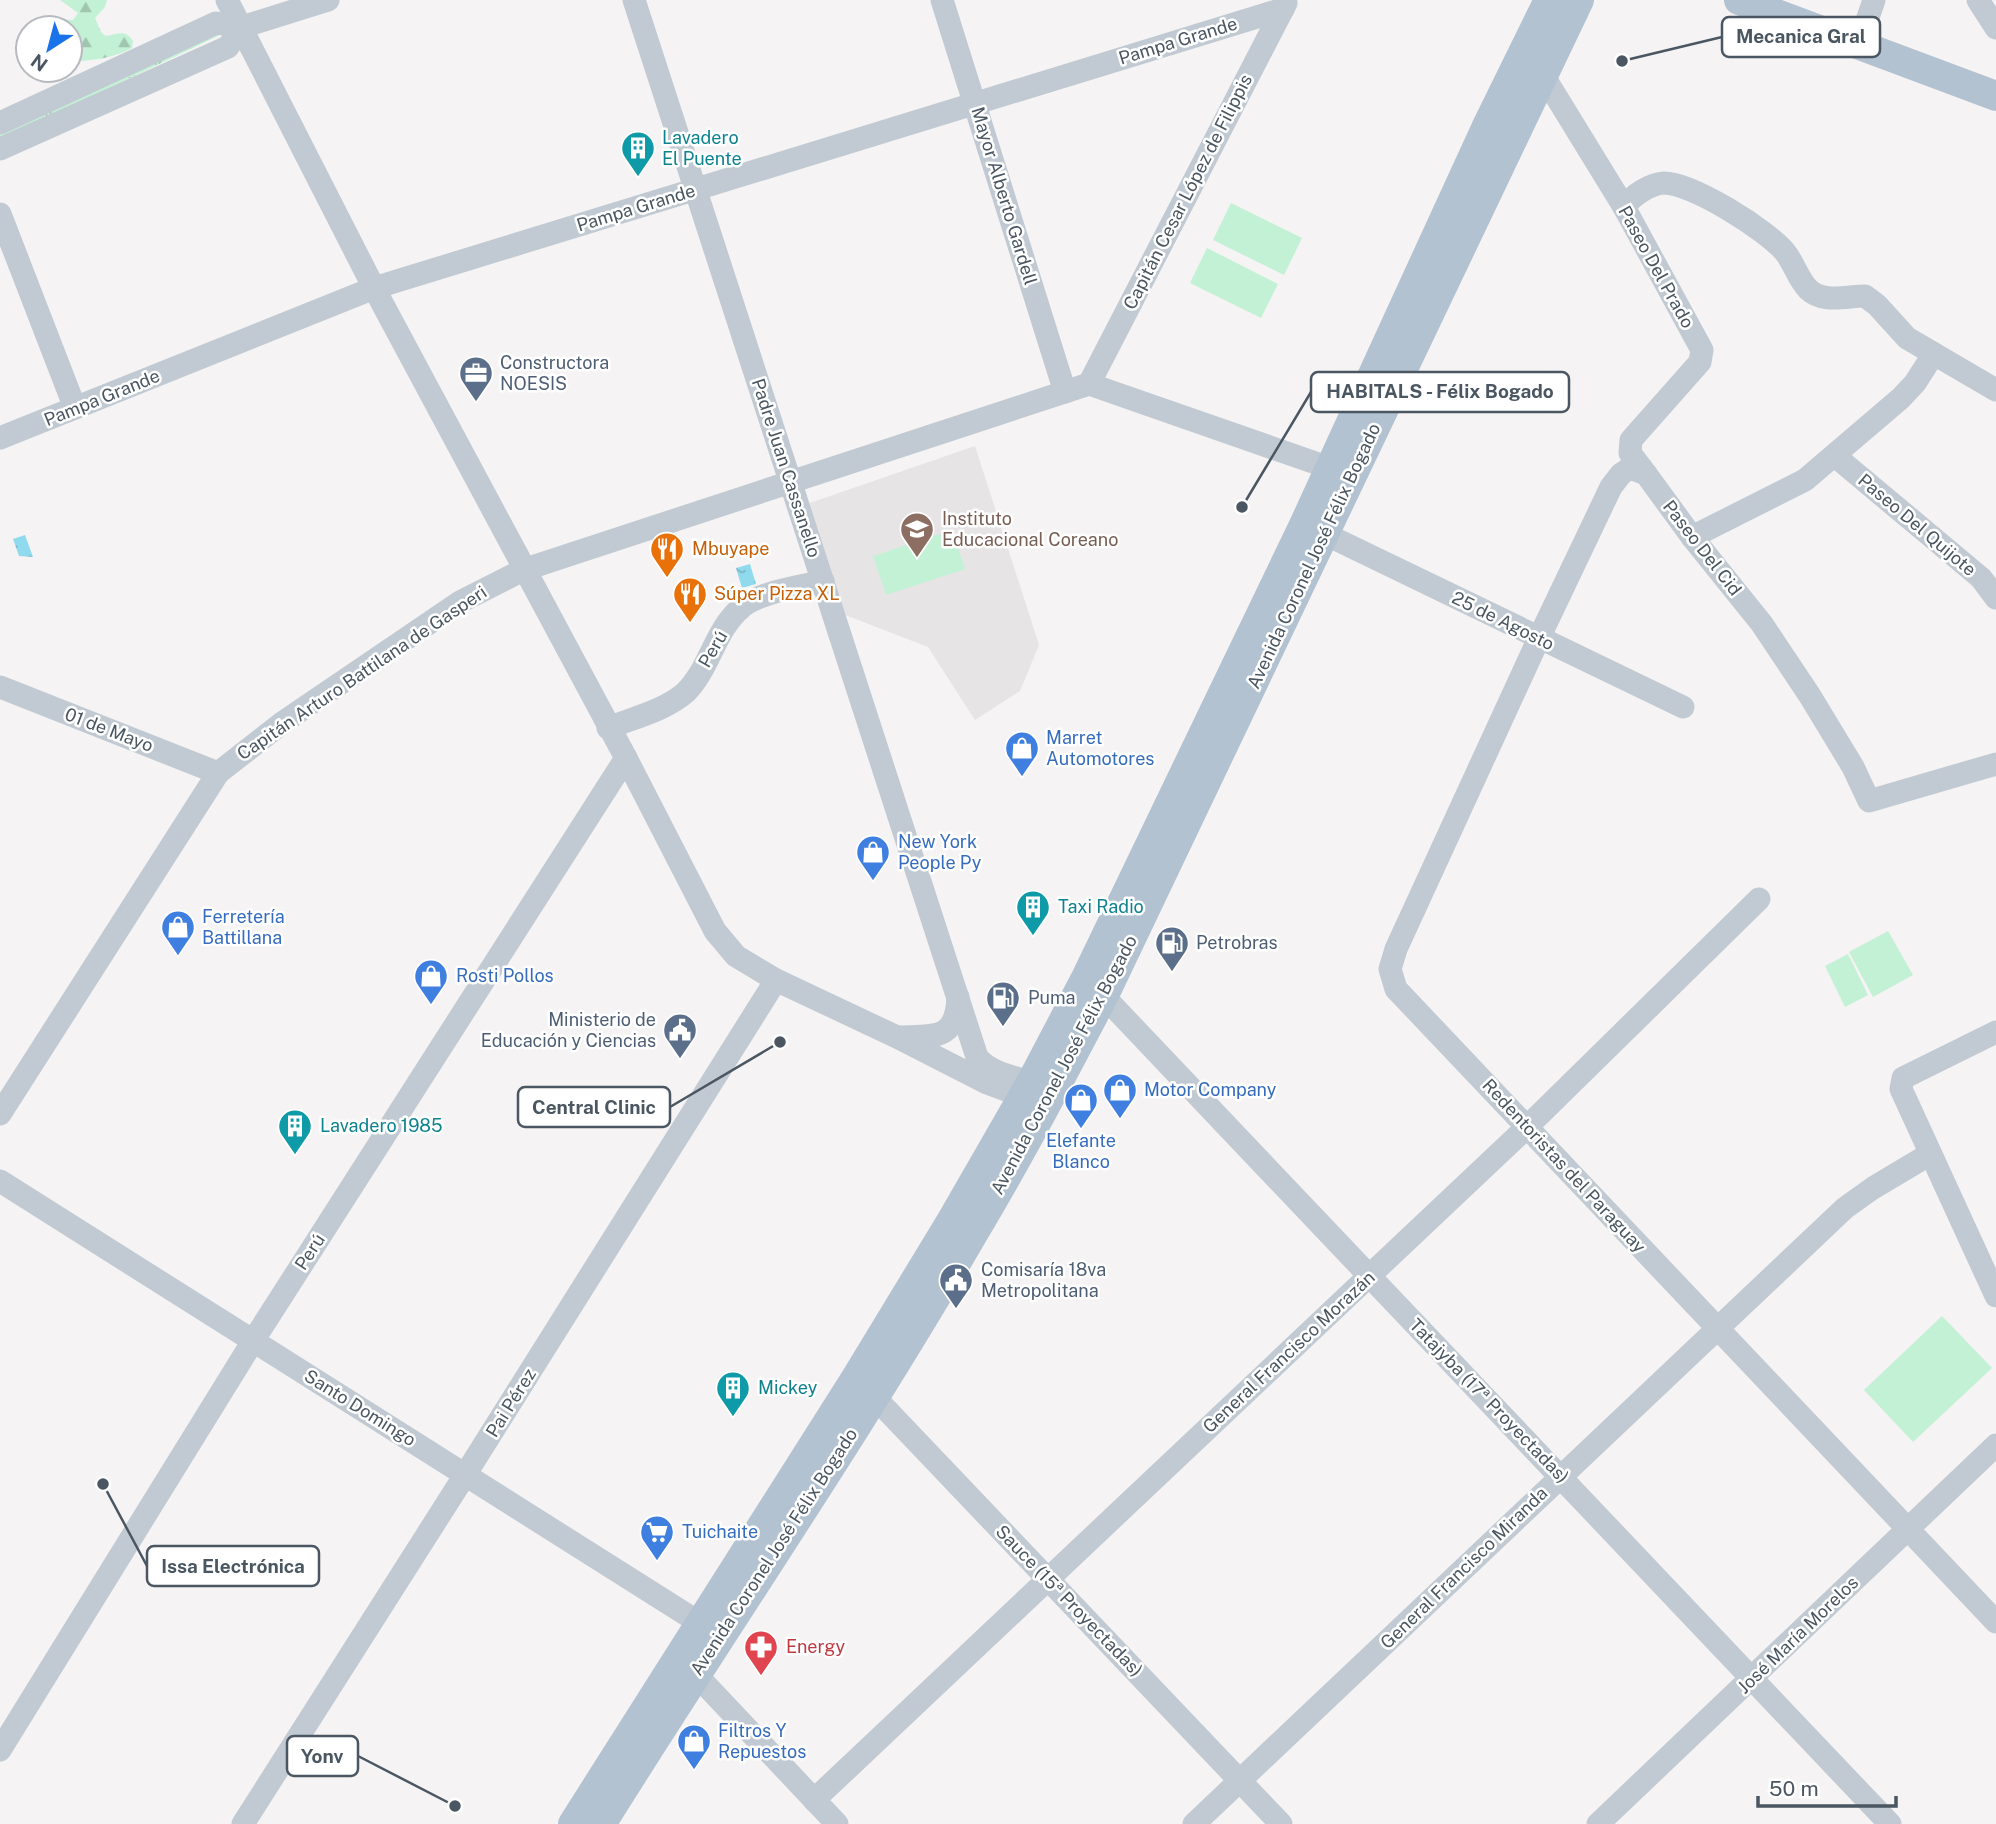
<svg xmlns="http://www.w3.org/2000/svg" width="1996" height="1824" viewBox="0 0 1996 1824" font-family="'Public Sans',sans-serif">
  <style>
    .education { fill: #e6e4e5 }
    .grass { fill: url(#grass-tufts) }
    .forest { fill: url(#forest-firs) }
    .pitch { fill: #c3f1d5 }
    .water { fill: url(#water-ripples) }
    .lines { fill: none; stroke-linecap: round; stroke-linejoin: round }
    .minor { stroke: #c1cad2; stroke-width: 23 }
    .major { stroke: #b3c2d1; stroke-width: 30 }
    .labels { text-anchor: middle; stroke-width: 5; stroke-linejoin: round; paint-order: stroke }
    .street-label { font-size: 18px; fill: #4a5661; stroke: #fff }
    .culture-label { font-size: 18px; fill: #0d838f; stroke: #fff; text-anchor: start }
    .service-label { font-size: 18px; fill: #4e5e75; stroke: #fff; text-anchor: start }
    .education-label { font-size: 18px; fill: #785e54; stroke: #fff; text-anchor: start }
    .food-label { font-size: 18px; fill: #c56008; stroke: #fff; text-anchor: start }
    .shop-label { font-size: 18px; fill: #366cbe; stroke: #fff; text-anchor: start }
    .health-label { font-size: 18px; fill: #be3a42; stroke: #fff; text-anchor: start }
    .leader { fill: none; stroke: #4a5661; stroke-width: 2.5 }
    .callout-dot { fill: #4a5661; stroke: #fff; stroke-width: 2.5 }
    .callout { fill: #fff; stroke: #4a5661; stroke-width: 2.5 }
    .callout-label { font-size: 19px; text-anchor: middle; font-weight: bold; fill: #4a5661 }
  </style>
  <defs>
    <pattern id="grass-tufts" width="24" height="20" patternUnits="userSpaceOnUse" patternTransform="scale(1.75)"><rect width="24" height="20" fill="#c3f1d5"/><path d="M3 7l-1-3M5 7V3M7 7l1-3M15 17l-1-3M17 17v-4M19 17l1-3" fill="none" stroke="#a0c6b0"/></pattern>
    <pattern id="forest-firs" width="22" height="20" patternUnits="userSpaceOnUse" patternTransform="scale(1.75)"><rect width="22" height="20" fill="#c3f1d5"/><path d="M5 1l3.5 6h-7zM16 11l3.5 6h-7z" fill="#a0c6b0"/></pattern>
    <pattern id="water-ripples" width="26" height="14" patternUnits="userSpaceOnUse" patternTransform="scale(1.75)"><rect width="26" height="14" fill="#90daee"/><path d="M2 4q2-2 4 0t4 0M15 11q2-2 4 0t4 0" fill="none" stroke="#78b4c4"/></pattern>
  </defs>
  <rect width="100%" height="100%" fill="#f5f3f3"/>
  <!-- education -->
  <polygon class="education" points="975,446 1039,645 1020,691 975,720 928,647 840,613 804,505"/>
  <!-- grass -->
  <polygon class="grass" points="219,31 222,33 220,35 0,140 0,134"/>
  <!-- forest -->
  <path class="forest" d="M60 0H107L105 7 95 18 101 32 106 36C118 34 125 29 133 41L132 48C112 59 92 60 70 62V28H53L52 24 58 19 73 20 78 13Z"/>
  <!-- pitch -->
  <g class="pitch">
    <polygon points="1231,203 1302,238 1284,275 1213,240"/>
    <polygon points="1207,248 1278,284 1261,318 1190,283"/>
    <polygon points="952,530 965,569 886,595 873,556"/>
    <polygon points="1888,931 1913,975 1873,997 1849,952"/>
    <polygon points="1848,954 1868,995 1845,1007 1825,966"/>
    <polygon points="1942,1316 1992,1368 1913,1442 1864,1390"/>
  </g>
  <!-- water -->
  <g class="water">
    <polygon points="25,535 33,557 19,556 13,539"/>
    <polygon points="750,564 756,584 742,588 736,568"/>
  </g>
  <g class="lines">
    <!-- minor -->
    <g class="minor">
      <polyline points="227,0 374,288 626,758 715,931 736,956 776,980 897,1037 987,1083 1036,1101"/>
      <path d="M634 0 977 1057C990 1075 1025 1079 1045 1086"/>
      <polyline points="942,0 1065,392"/>
      <polyline points="1978,0 1996,28"/>
      <polyline points="1859,44 1874,0"/>
      <polyline points="1535,66 1543,75 1624,207 1702,350 1700,362 1631,440 1630,453 1646,474"/>
      <polyline points="0,123 216,23 242,27 328,0"/>
      <polyline points="0,149 228,47 242,27"/>
      <path d="M1624 207C1632 196 1649 184 1664 183 1692 183 1767 230 1785 252 1794 263 1798 279 1808 289 1823 304 1847 296 1865 296L1877 305 1907 338 1996 390"/>
      <polyline points="0,214 75,408"/>
      <polyline points="1089,384 1286,3"/>
      <polyline points="0,438 374,288 1283,9"/>
      <polyline points="1835,456 1981,578 1996,598"/>
      <polyline points="1325,534 1683,707"/>
      <polyline points="1692,537 1805,480 1901,398 1915,383 1933,355"/>
      <polyline points="0,687 218,773"/>
      <path d="M608 728C633 718 666 710 686 692 710 668 715 629 742 607 759 592 800 587 823 581"/>
      <polyline points="1996,764 1869,801 1853,767 1810,696 1762,624 1692,537 1646,474 1630,468 1621,474 1611,487 1539,638 1396,949 1390,969 1396,989 1996,1622"/>
      <polyline points="1093,985 1890,1824"/>
      <polyline points="1996,1032 1903,1078 1901,1089 1996,1296"/>
      <path d="M900 1037C936 1036 956 1040 958 997"/>
      <polyline points="0,1114 218,773 282,723 460,602 523,570 1089,384 1330,468"/>
      <polyline points="0,1181 714,1632"/>
      <polyline points="863,1385 1281,1824"/>
      <polyline points="687,1665 837,1824"/>
      <polyline points="0,1750 253,1341 626,758"/>
      <polyline points="814,1800 1527,1127 1759,899"/>
      <polyline points="243,1824 465,1475 776,980"/>
      <polyline points="1194,1824 1845,1208 1873,1188 1930,1154"/>
      <polyline points="1598,1824 1996,1445"/>
    </g>
    <!-- major -->
    <g class="major">
      <polyline points="1739,0 1996,96"/>
      <polyline points="573,1824 856,1378 952,1220 1032,1081 1086,978 1304,525 1488,124 1549,0"/>
      <path d="M601 1824C725 1626 857 1434 974 1232 1020 1155 1062 1075 1104 995L1579 0"/>
    </g>
  </g>
  <!-- icons -->
  <defs>
    <g id="building-pin" transform="scale(1.75)"><path d="M0 17L-7.5 6A9.5 9.5 0 1 1 7.5 6Z" fill="#0f9aa8" stroke="#fff"/><path d="M-4-6H4V6H1V3H-1V6H-4ZM-2.5-4.3h1.7v1.8h-1.7ZM.8-4.3h1.7v1.8H.8ZM-2.5-1h1.7V.8h-1.7ZM.8-1h1.7V.8H.8Z" fill="#fff"/></g>
    <g id="office-pin" transform="scale(1.75)"><path d="M0 17L-7.5 6A9.5 9.5 0 1 1 7.5 6Z" fill="#5c6f8a" stroke="#fff"/><path d="M-6-3h4V-5.5h4V-3h4V5H-6ZM-1-4.5V-3h2v-1.5ZM-6 0V1H6V0Z" fill="#fff"/></g>
    <g id="school-pin" transform="scale(1.75)"><path d="M0 17L-7.5 6A9.5 9.5 0 1 1 7.5 6Z" fill="#8d6e63" stroke="#fff"/><path d="M0-5L7-2L0 1L-7-2ZM-4 1L0 2.5L4 1V4Q0 6-4 4Z" fill="#fff"/></g>
    <g id="restaurant-pin" transform="scale(1.75)"><path d="M0 17L-7.5 6A9.5 9.5 0 1 1 7.5 6Z" fill="#e8710a" stroke="#fff"/><path d="M-5-6h1v4h1v-4h1v4h1v-4h1v5L-1.5 .5V6h-2V.5L-5-1ZM5-6V6H3V1.5H1.5Q1.5-4 5-6Z" fill="#fff"/></g>
    <g id="shop-pin" transform="scale(1.75)"><path d="M0 17L-7.5 6A9.5 9.5 0 1 1 7.5 6Z" fill="#3f7fe0" stroke="#fff"/><path d="M-5-2.5h2.3a2.7 3.5 0 0 1 5.4 0H5L5.5 6h-11ZM-1.5-2.5h3a1.5 2.3 0 0 0-3 0Z" fill="#fff"/></g>
    <g id="fuel-pin" transform="scale(1.75)"><path d="M0 17L-7.5 6A9.5 9.5 0 1 1 7.5 6Z" fill="#5c6f8a" stroke="#fff"/><path d="M-5.5-6h7V0h2V4h1.3V-2.5L3-4.5l.8-.8L6-3V5H2.5V1h-1V6h-7ZM-4.2-4.7v3.2H.2V-4.7Z" fill="#fff"/></g>
    <g id="civic-pin" transform="scale(1.75)"><path d="M0 17L-7.5 6A9.5 9.5 0 1 1 7.5 6Z" fill="#5c6f8a" stroke="#fff"/><path d="M-.6-6.5H3V-4.5H.6V-3L4-1V1h2V6H-6V1h2V-1L-.6-3ZM-1.2 2.5V6h2.4V2.5Z" fill="#fff"/></g>
    <g id="supermarket-pin" transform="scale(1.75)"><path d="M0 17L-7.5 6A9.5 9.5 0 1 1 7.5 6Z" fill="#3f7fe0" stroke="#fff"/><path d="M-6-5.5h2.5l.6 2H6L4.5 2H-2.5L-4.4-4H-6ZM-1.5 3.2a1.3 1.3 0 1 0 .1 0ZM3 3.2a1.3 1.3 0 1 0 .1 0Z" fill="#fff"/></g>
    <g id="pharmacy-pin" transform="scale(1.75)"><path d="M0 17L-7.5 6A9.5 9.5 0 1 1 7.5 6Z" fill="#e0444e" stroke="#fff"/><path d="M-2-6h4v4h4v4h-4v4h-4v-4h-4v-4h4Z" fill="#fff"/></g>
  </defs>
  <g fill-rule="evenodd">
    <use href="#building-pin" x="638" y="148"/>
    <use href="#office-pin" x="476" y="373"/>
    <use href="#school-pin" x="917" y="529"/>
    <use href="#restaurant-pin" x="667" y="549"/>
    <use href="#restaurant-pin" x="690" y="594"/>
    <use href="#shop-pin" x="1022" y="748"/>
    <use href="#shop-pin" x="873" y="852"/>
    <use href="#building-pin" x="1033" y="907"/>
    <use href="#shop-pin" x="178" y="927"/>
    <use href="#fuel-pin" x="1172" y="943"/>
    <use href="#shop-pin" x="431" y="976"/>
    <use href="#fuel-pin" x="1003" y="998"/>
    <use href="#civic-pin" x="680" y="1030"/>
    <use href="#shop-pin" x="1120" y="1090"/>
    <use href="#shop-pin" x="1081" y="1100"/>
    <use href="#building-pin" x="295" y="1126"/>
    <use href="#civic-pin" x="956" y="1280"/>
    <use href="#building-pin" x="733" y="1388"/>
    <use href="#supermarket-pin" x="657" y="1532"/>
    <use href="#pharmacy-pin" x="761" y="1647"/>
    <use href="#shop-pin" x="694" y="1741"/>
  </g>
  <g class="labels">
    <!-- street labels -->
    <g class="street-label">
      <text transform="translate(1178 41) rotate(-17)" y="6">Pampa Grande</text>
      <text transform="translate(1188 192) rotate(-63)" y="6">Capitán Cesar López de Filippis</text>
      <text transform="translate(1004 196) rotate(73)" y="6">Mayor Alberto Gardell</text>
      <text transform="translate(636 208) rotate(-17)" y="6">Pampa Grande</text>
      <text transform="translate(1656 267) rotate(61)" y="6">Paseo Del Prado</text>
      <text transform="translate(102 398) rotate(-22)" y="6">Pampa Grande</text>
      <text transform="translate(786 468) rotate(72)" y="6">Padre Juan Cassanello</text>
      <text transform="translate(1917 525) rotate(40)" y="6">Paseo Del Quijote</text>
      <text transform="translate(1702 548) rotate(52)" y="6">Paseo Del Cid</text>
      <text transform="translate(1314 556) rotate(-65)" y="6">Avenida Coronel José Félix Bogado</text>
      <text transform="translate(1503 621) rotate(26)" y="6">25 de Agosto</text>
      <text transform="translate(713 649) rotate(-60)" y="6">Perú</text>
      <text transform="translate(362 673) rotate(-34)" y="6">Capitán Arturo Battilana de Gasperi</text>
      <text transform="translate(109 730) rotate(21)" y="6">01 de Mayo</text>
      <text transform="translate(1064 1065) rotate(-62)" y="6">Avenida Coronel José Félix Bogado</text>
      <text transform="translate(1564 1166) rotate(47)" y="6">Redentoristas del Paraguay</text>
      <text transform="translate(310 1252) rotate(-57)" y="6">Perú</text>
      <text transform="translate(1289 1352) rotate(-43)" y="6">General Francisco Morazán</text>
      <text transform="translate(1489 1401) rotate(46)" y="6">Tatajyba (17ª Proyectadas)</text>
      <text transform="translate(511 1403) rotate(-58)" y="6">Pai Pérez</text>
      <text transform="translate(360 1408) rotate(32)" y="6">Santo Domingo</text>
      <text transform="translate(774 1552) rotate(-57)" y="6">Avenida Coronel José Félix Bogado</text>
      <text transform="translate(1464 1568) rotate(-44)" y="6">General Francisco Miranda</text>
      <text transform="translate(1069 1601) rotate(46)" y="6">Sauce (15ª Proyectadas)</text>
      <text transform="translate(1798 1635) rotate(-44)" y="6">José María Morelos</text>
    </g>
    <!-- culture labels -->
    <g class="culture-label">
      <text x="662" y="144">Lavadero<tspan x="662" dy="21">El Puente</tspan></text>
      <text x="1058" y="913">Taxi Radio</text>
      <text x="320" y="1132">Lavadero 1985</text>
      <text x="758" y="1394">Mickey</text>
    </g>
    <!-- service labels -->
    <g class="service-label">
      <text x="500" y="369">Constructora<tspan x="500" dy="21">NOESIS</tspan></text>
      <text x="1196" y="949">Petrobras</text>
      <text x="1028" y="1004">Puma</text>
      <text x="656" y="1026" text-anchor="end">Ministerio de<tspan x="656" dy="21">Educación y Ciencias</tspan></text>
      <text x="981" y="1276">Comisaría 18va<tspan x="981" dy="21">Metropolitana</tspan></text>
    </g>
    <!-- education labels -->
    <g class="education-label">
      <text x="942" y="525">Instituto<tspan x="942" dy="21">Educacional Coreano</tspan></text>
    </g>
    <!-- food labels -->
    <g class="food-label">
      <text x="692" y="555">Mbuyape</text>
      <text x="714" y="600">Súper Pizza XL</text>
    </g>
    <!-- shop labels -->
    <g class="shop-label">
      <text x="1046" y="744">Marret<tspan x="1046" dy="21">Automotores</tspan></text>
      <text x="898" y="848">New York<tspan x="898" dy="21">People Py</tspan></text>
      <text x="202" y="923">Ferretería<tspan x="202" dy="21">Battillana</tspan></text>
      <text x="456" y="982">Rosti Pollos</text>
      <text x="1144" y="1096">Motor Company</text>
      <text x="1081" y="1147" text-anchor="middle">Elefante<tspan x="1081" dy="21">Blanco</tspan></text>
      <text x="682" y="1538">Tuichaite</text>
      <text x="718" y="1737">Filtros Y<tspan x="718" dy="21">Repuestos</tspan></text>
    </g>
    <!-- health labels -->
    <g class="health-label">
      <text x="786" y="1653">Energy</text>
    </g>
  </g>
  <!-- callouts -->
  <path class="leader" d="M1622 61L1722 37M1242 507L1311 392M780 1042L670 1107M103 1484L147 1566M455 1806L358 1756"/>
  <g class="callout-dot">
    <circle cx="1622" cy="61" r="7"/>
    <circle cx="1242" cy="507" r="7"/>
    <circle cx="780" cy="1042" r="7"/>
    <circle cx="103" cy="1484" r="7"/>
    <circle cx="455" cy="1806" r="7"/>
  </g>
  <g class="callout">
    <rect x="1722" y="17" width="158" height="40" rx="7"/>
    <rect x="1311" y="372" width="258" height="40" rx="7"/>
    <rect x="518" y="1087" width="152" height="40" rx="7"/>
    <rect x="147" y="1546" width="172" height="40" rx="7"/>
    <rect x="287" y="1736" width="71" height="40" rx="7"/>
  </g>
  <g class="callout-label">
    <text x="1801" y="43">Mecanica Gral</text>
    <text x="1440" y="398">HABITALS - Félix Bogado</text>
    <text x="594" y="1114">Central Clinic</text>
    <text x="233" y="1573">Issa Electrónica</text>
    <text x="322" y="1763">Yonv</text>
  </g>
  <!-- north arrow -->
  <g transform="translate(49 49) rotate(216)"><circle r="33" fill="#ffffff" stroke="#b7bbc0" stroke-width="2"/>
  <path d="M0-5L12 26L0 18L-12 26Z" fill="#1a73e8"/>
  <text y="-10" font-size="19" font-weight="bold" text-anchor="middle" fill="#4a5661">N</text>
  </g>
  <!-- scale -->
  <path d="M1758 1796v10h138v-10" fill="none" stroke="#4a5661" stroke-width="3.5"/>
  <text x="1769" y="1796" font-size="21" fill="#4a5661" stroke="#ffffff" stroke-width="5" paint-order="stroke">50 m</text>
</svg>
